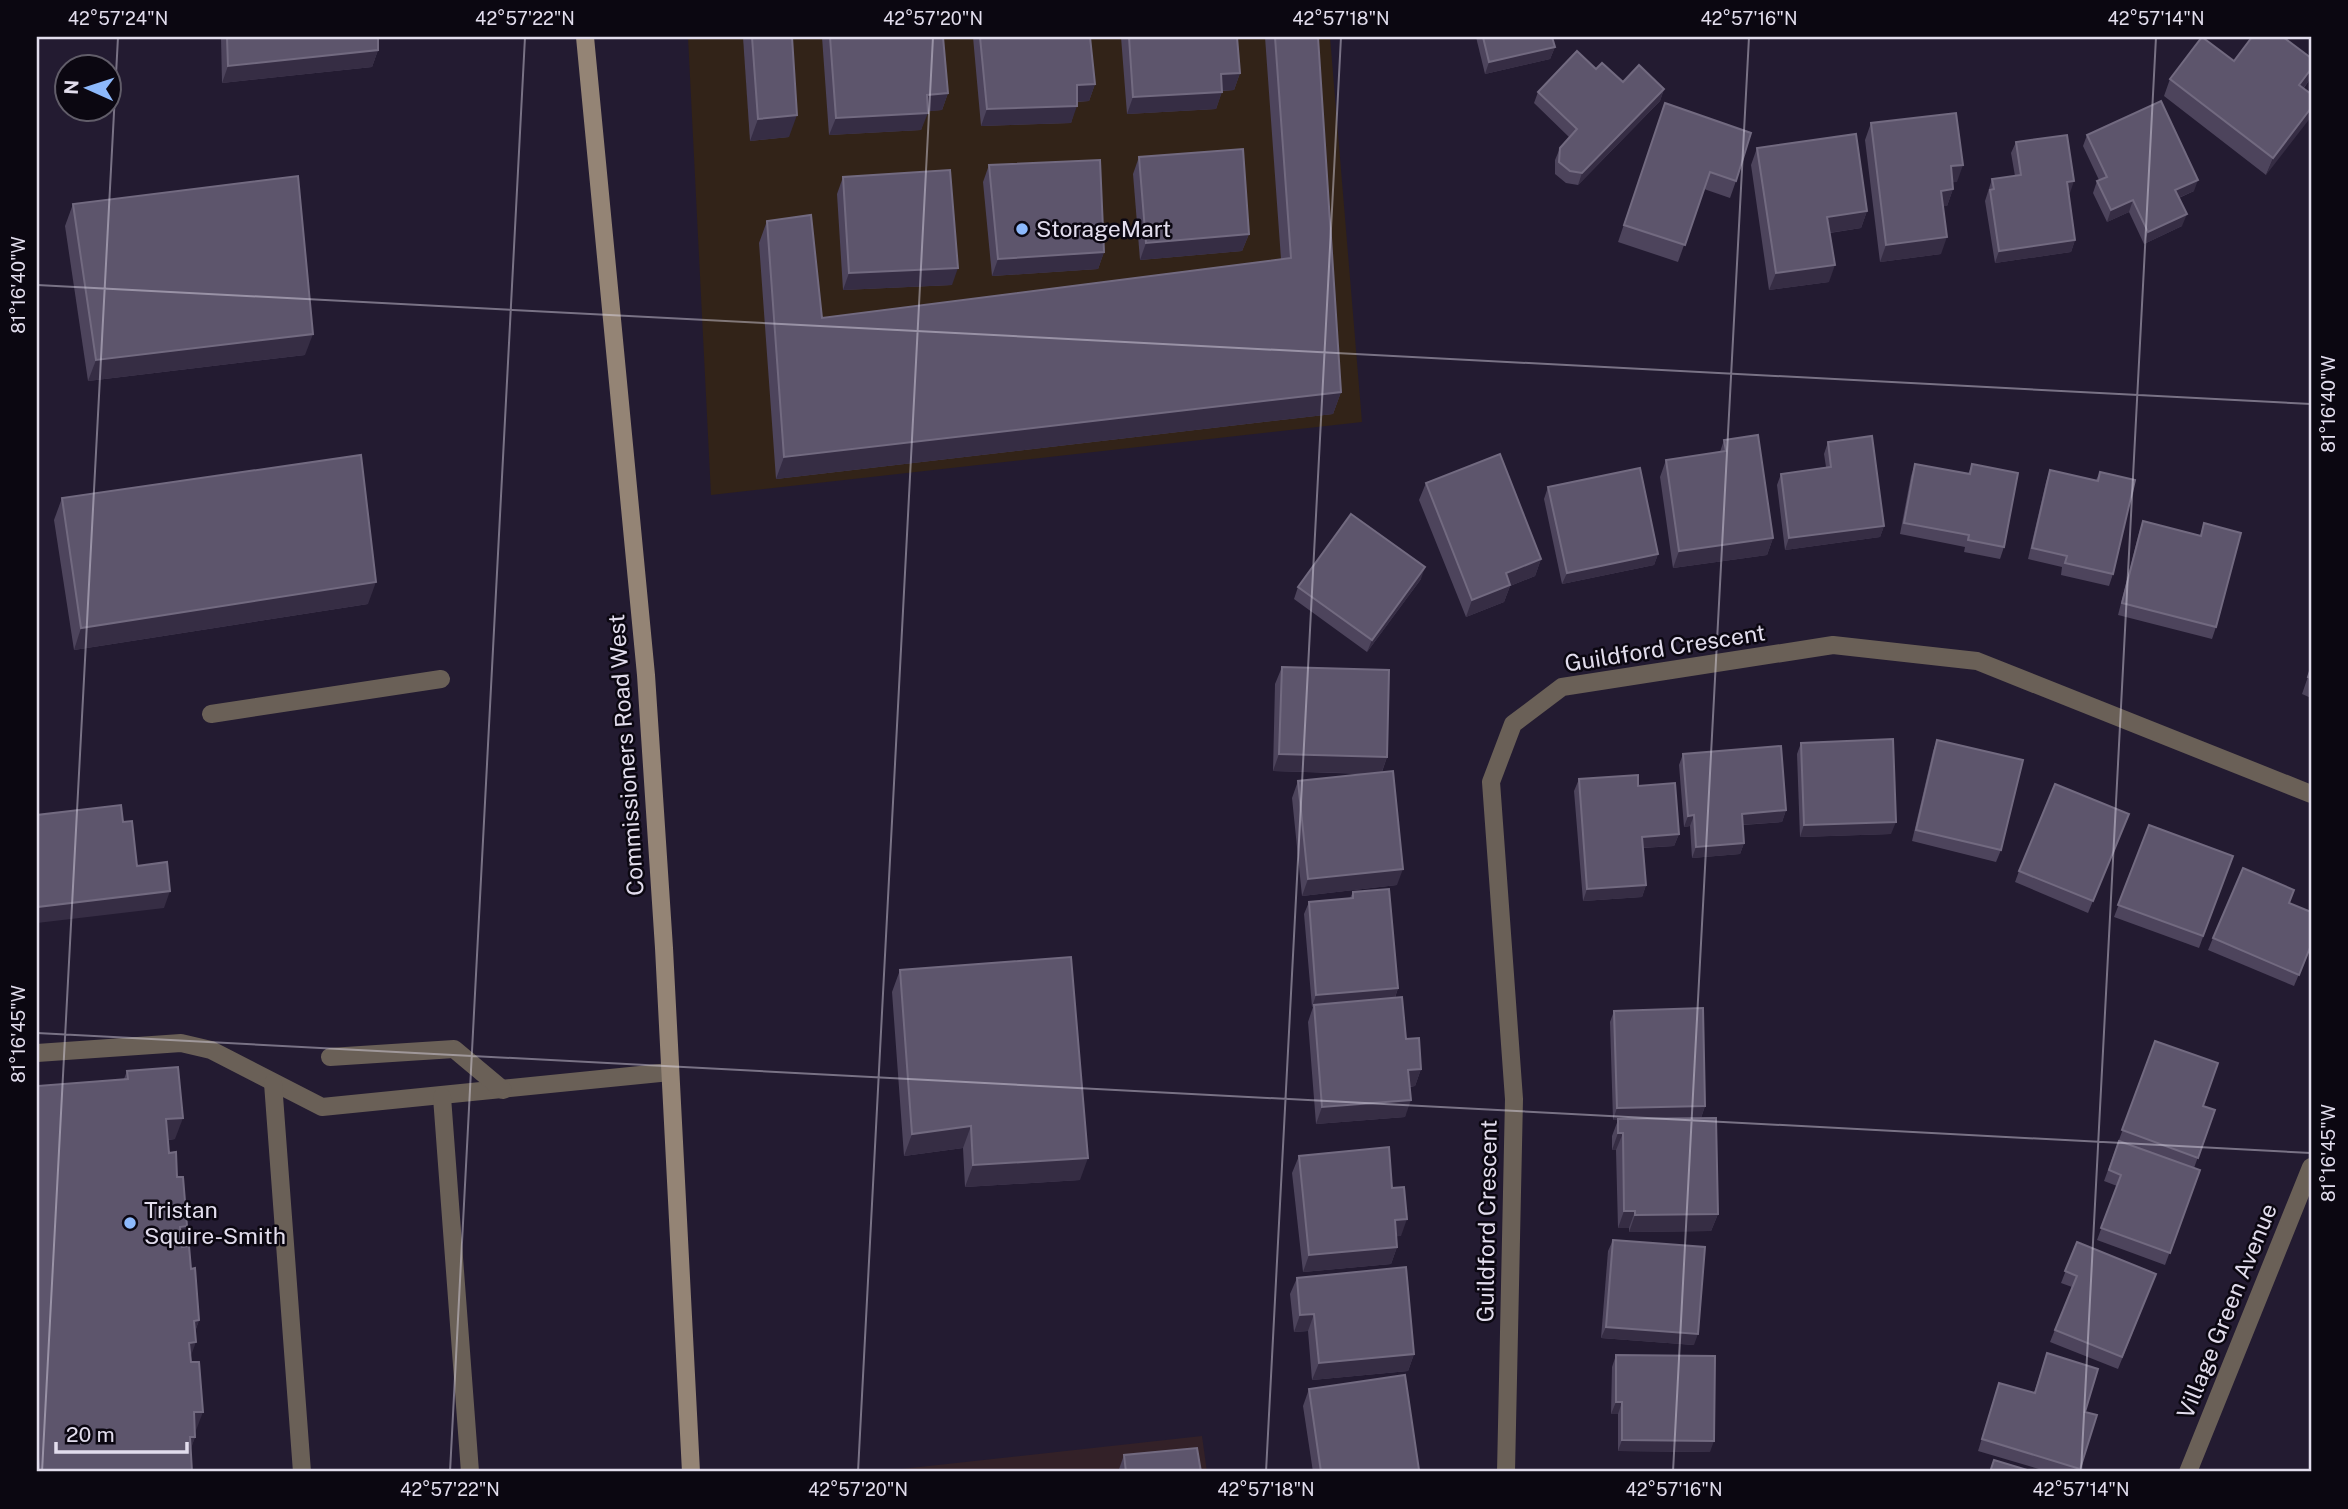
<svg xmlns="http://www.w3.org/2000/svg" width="2348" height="1509" viewBox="0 0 2348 1509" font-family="'Public Sans',sans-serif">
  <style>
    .industrial { fill: #322318 }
    .education { fill: #332128 }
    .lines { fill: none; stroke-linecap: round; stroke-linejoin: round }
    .service { stroke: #6a6057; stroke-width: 18 }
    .minor { stroke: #6a6057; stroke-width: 18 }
    .tertiary { stroke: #6a6057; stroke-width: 18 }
    .secondary { stroke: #948475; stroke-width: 18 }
    .wall { fill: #4d445c }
    .shaded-wall { fill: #362d44 }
    .building { fill: #5d556c; stroke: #726a80; stroke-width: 2 }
    .ticks { fill: none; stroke: #e2dded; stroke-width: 2; stroke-opacity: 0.45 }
    .poi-dot { fill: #8db9fc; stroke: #0b0711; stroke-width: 2.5 }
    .labels { text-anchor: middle; stroke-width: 5; stroke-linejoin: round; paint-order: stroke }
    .poi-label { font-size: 23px; fill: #e2dded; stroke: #0b0711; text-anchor: start }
    .street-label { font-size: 23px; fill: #e2dded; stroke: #0b0711 }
    .neatline { fill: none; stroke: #e2dded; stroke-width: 2.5 }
    .ticks-label { font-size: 18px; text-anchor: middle; fill: #e2dded }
  </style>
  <rect width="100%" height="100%" fill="#231b31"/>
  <!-- industrial -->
  <polygon class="industrial" points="688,37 1330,37 1362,422 711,495"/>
  <!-- education -->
  <polygon class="education" points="1202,1436 1207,1472 874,1472"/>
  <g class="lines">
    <!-- service -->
    <g class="service">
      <polyline points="211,714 441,679"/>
      <polyline points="37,1053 181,1043 211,1050 322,1107 670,1072"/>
      <polyline points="330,1057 454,1049 503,1090"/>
      <polyline points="273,1083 302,1472"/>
      <polyline points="442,1097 470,1472"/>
    </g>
    <!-- minor -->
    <polyline class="minor" points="1506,1472 1514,1099 1491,782 1513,724 1562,687 1833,645 1977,661 2311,794"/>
    <!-- tertiary -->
    <polyline class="tertiary" points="2188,1472 2311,1167"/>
    <!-- secondary -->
    <polyline class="secondary" points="585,37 646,675 664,948 691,1472"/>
  </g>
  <!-- wall -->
  <g class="wall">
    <polygon points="221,37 378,37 378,50 372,67 222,83"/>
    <polygon points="743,37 792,37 789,137 750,141"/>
    <polygon points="822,37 943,37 948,93 942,110 927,111 921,130 829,135"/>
    <polygon points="973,37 1090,37 1095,84 1089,101 1077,102 1071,123 981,126"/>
    <polygon points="1121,37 1237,37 1240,73 1234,90 1222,91 1216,109 1127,114"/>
    <polygon points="1265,37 1318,37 1341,392 1333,414 776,479 759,243 767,221 822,318 1281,259"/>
    <polygon points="1476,37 1552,37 1555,47 1550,59 1485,74"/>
    <polygon points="1596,69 1623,82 1664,89 1660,101 1578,185 1566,183 1555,174 1555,160 1560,148 1570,138 1534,103 1538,92"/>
    <polygon points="2170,79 2310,79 2304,88 2266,175 2164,96"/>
    <polygon points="1659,120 1736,181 1730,198 1704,189 1678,262 1618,242"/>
    <polygon points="1871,123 1957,182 1953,182 1953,189 1947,206 1943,206 1941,254 1880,262 1865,140"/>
    <polygon points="2087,135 2194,191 2179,198 2182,226 2144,244 2129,212 2107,222 2093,193 2097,181 2099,180 2083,146"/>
    <polygon points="2016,142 2070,193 2069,193 2075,240 2071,252 1995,263 1985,201 1992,179 2015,176 2011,153"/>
    <polygon points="1757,148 1867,211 1861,228 1830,233 1829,282 1769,290 1751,165"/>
    <polygon points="1139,157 1249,234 1242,251 1140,260 1133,174"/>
    <polygon points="989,165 1104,252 1098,269 992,276 983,182"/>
    <polygon points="843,177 952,285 843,290 837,194"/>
    <polygon points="73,204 305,355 88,381 65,226"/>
    <polygon points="1724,440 1773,538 1767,555 1673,568 1660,477 1666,460 1720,452"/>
    <polygon points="1828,442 1884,526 1880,537 1785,550 1777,485 1781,474 1826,467 1824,454"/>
    <polygon points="1915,464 1968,474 1972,464 2004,547 2000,559 1964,552 1965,547 1900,534 1911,476"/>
    <polygon points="2050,470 2096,480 2100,472 2113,574 2109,586 2061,575 2062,567 2028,559 2046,482"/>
    <polygon points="1426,483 1541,559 1535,576 1510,586 1504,602 1466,617 1419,500"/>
    <polygon points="1548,487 1658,554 1654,565 1562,584 1544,499"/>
    <polygon points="62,498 368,604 74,650 54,520"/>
    <polygon points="2143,521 2200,536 2204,523 2216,627 2212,639 2118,615 2139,533"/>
    <polygon points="1421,579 1367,652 1294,599 1298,587"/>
    <polygon points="1282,667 1387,757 1382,772 1397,885 1302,896 1292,798 1298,781 1367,774 1273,771 1275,684"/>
    <polygon points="2311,668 2311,698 2302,694"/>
    <polygon points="1937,740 2001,850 1996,862 1912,841 1933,751"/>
    <polygon points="1801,743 1891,834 1800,837 1797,754"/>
    <polygon points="1683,754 1786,810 1782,822 1743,825 1744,843 1740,854 1692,858 1690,826 1684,827 1679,765"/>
    <polygon points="1579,779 1638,786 1679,834 1674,846 1643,848 1646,885 1642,897 1583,901 1574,791"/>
    <polygon points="2124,825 2088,913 2015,882 2019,871"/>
    <polygon points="2149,825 2233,856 2199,948 2114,917"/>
    <polygon points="1353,892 1398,988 1395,998 1406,1039 1421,1069 1415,1086 1410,1087 1405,1117 1316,1124 1308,1022 1313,1007 1312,1007 1304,914 1309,902 1350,898"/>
    <polygon points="2289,903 2311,946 2294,986 2208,950 2213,938"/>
    <polygon points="900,970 1080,1180 965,1187 963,1148 904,1156 892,992"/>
    <polygon points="1614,1011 1705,1106 1701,1118 1718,1214 1711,1231 1629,1232 1629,1228 1618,1228 1616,1150 1612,1150 1612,1136 1618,1120 1613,1120 1610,1022"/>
    <polygon points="2155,1041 2203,1106 2215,1110 2194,1168 2200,1170 2165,1265 2097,1240 2117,1186 2104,1181"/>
    <polygon points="127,1071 175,1139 168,1140 169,1153 177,1177 187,1226 181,1242 182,1247 191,1269 199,1320 195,1332 190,1358 195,1437 190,1450 192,1472 37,1472 37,1076 38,1086 124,1079"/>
    <polygon points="1299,1156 1392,1188 1401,1236 1396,1236 1397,1247 1391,1264 1303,1272 1292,1173"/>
    <polygon points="1613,1240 1694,1345 1601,1338 1608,1251"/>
    <polygon points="2077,1242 2156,1274 2118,1369 2050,1342 2072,1287 2061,1283"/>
    <polygon points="1297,1278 1414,1354 1408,1371 1312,1380 1308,1331 1294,1332 1290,1294"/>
    <polygon points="2047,1353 2085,1412 2097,1415 2079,1472 2049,1472 1978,1451 1999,1383 2034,1393"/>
    <polygon points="1616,1355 1710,1452 1618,1451 1618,1414 1611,1414 1612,1367"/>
    <polygon points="1309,1389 1419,1470 1419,1472 1313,1472 1303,1406"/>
    <polygon points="1124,1455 1201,1472 1118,1472"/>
  </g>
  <!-- shaded-wall -->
  <g class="shaded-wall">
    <polygon points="1555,47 1550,59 1485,74 1489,62"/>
    <polygon points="378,50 372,67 222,83 228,66"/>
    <polygon points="2311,69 2310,79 2293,102 2299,85"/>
    <polygon points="1240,73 1234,90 1215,91 1221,74"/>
    <polygon points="1095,84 1089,101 1070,102 1077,85"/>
    <polygon points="1664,89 1660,101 1578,185 1582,173"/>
    <polygon points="1222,92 1216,109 1127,114 1133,97"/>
    <polygon points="948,93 942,110 921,112 927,95"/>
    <polygon points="1077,106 1071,123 981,126 987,109"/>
    <polygon points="2311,108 2311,117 2266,175 2273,158"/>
    <polygon points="928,113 921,130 829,135 836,118"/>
    <polygon points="797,115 789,137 750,141 758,119"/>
    <polygon points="1963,165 1957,182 1945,183 1951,166"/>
    <polygon points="2198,180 2194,191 2171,201 2175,190"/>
    <polygon points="2074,181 2070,193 2063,194 2067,182"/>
    <polygon points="1953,189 1947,206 1935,207 1941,191"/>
    <polygon points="2133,200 2129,212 2107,222 2111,210"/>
    <polygon points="1867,211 1861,228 1821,234 1827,217"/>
    <polygon points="2187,214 2182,226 2144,244 2148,232"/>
    <polygon points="1249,234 1242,251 1140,260 1146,243"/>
    <polygon points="1947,237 1941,254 1880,262 1886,245"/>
    <polygon points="2075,240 2071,252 1995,263 1999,251"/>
    <polygon points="1104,252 1098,269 992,276 998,259"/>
    <polygon points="1835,265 1829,282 1769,290 1776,273"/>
    <polygon points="958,268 952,285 843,290 849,273"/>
    <polygon points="313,334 305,355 88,381 96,360"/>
    <polygon points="1341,392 1333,414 776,479 784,457"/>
    <polygon points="1884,526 1880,537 1785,550 1789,538"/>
    <polygon points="1773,538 1767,555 1673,568 1679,551"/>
    <polygon points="1658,554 1654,565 1562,584 1567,573"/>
    <polygon points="1541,559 1535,576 1510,586 1504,602 1466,617 1472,600 1506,573"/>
    <polygon points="1425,567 1421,579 1367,652 1372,640"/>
    <polygon points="376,582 368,604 74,650 81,628"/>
    <polygon points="1279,754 1387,757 1381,774 1273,771"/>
    <polygon points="1786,810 1782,822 1738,825 1742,814"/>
    <polygon points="1694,815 1690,826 1684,827 1688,816"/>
    <polygon points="1896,822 1891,834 1800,837 1804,825"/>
    <polygon points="1679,834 1674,846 1637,848 1642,837"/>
    <polygon points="1744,843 1740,854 1692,858 1696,847"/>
    <polygon points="1403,869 1397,885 1302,896 1308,879"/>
    <polygon points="1646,885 1642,897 1583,901 1587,889"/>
    <polygon points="170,891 164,908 37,923 37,907"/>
    <polygon points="1398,988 1394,1000 1312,1007 1316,995"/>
    <polygon points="1421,1069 1415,1086 1402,1087 1408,1070"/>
    <polygon points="1411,1100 1405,1117 1316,1124 1322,1107"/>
    <polygon points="1705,1106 1701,1118 1613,1120 1617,1108"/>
    <polygon points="183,1118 175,1139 158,1141 166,1119"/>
    <polygon points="971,1126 963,1148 904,1156 912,1134"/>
    <polygon points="1618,1133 1623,1133 1616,1150 1612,1150"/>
    <polygon points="1088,1158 1080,1180 965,1187 973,1165"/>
    <polygon points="1624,1211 1635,1211 1629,1228 1618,1228"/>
    <polygon points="1718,1214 1711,1231 1629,1232 1635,1215"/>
    <polygon points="1407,1219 1401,1236 1389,1237 1395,1220"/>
    <polygon points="187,1226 179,1248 180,1227"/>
    <polygon points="1397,1247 1391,1264 1303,1272 1309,1255"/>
    <polygon points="1314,1314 1308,1331 1294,1332 1300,1315"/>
    <polygon points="199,1320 191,1342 194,1321"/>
    <polygon points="1606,1327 1698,1334 1694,1345 1601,1338"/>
    <polygon points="196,1342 188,1364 189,1343"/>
    <polygon points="1414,1354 1408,1371 1312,1380 1319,1363"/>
    <polygon points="1616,1402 1622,1402 1618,1414 1611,1414"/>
    <polygon points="194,1412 203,1412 195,1433"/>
    <polygon points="190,1437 195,1437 188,1458"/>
    <polygon points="1622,1440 1714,1441 1710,1452 1618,1451"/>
  </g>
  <!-- building -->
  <g class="building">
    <polygon points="227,37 378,37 378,50 228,66"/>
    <polygon points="752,37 792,37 797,115 758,119"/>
    <polygon points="830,37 943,37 948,93 927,95 928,113 836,118"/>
    <polygon points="980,37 1090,37 1095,84 1077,85 1077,106 987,109"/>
    <polygon points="1129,37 1237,37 1240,73 1221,74 1222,92 1133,97"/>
    <polygon points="1275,37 1318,37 1341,392 784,457 767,221 811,215 822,318 1291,258"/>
    <polygon points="1483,37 1552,37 1555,47 1489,62"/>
    <polygon points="2202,37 2234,61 2252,37 2283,37 2311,58 2311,69 2299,85 2311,94 2311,108 2273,158 2170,79"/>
    <polygon points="1577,51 1596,69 1602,63 1623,82 1639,65 1664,89 1582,173 1570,171 1559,162 1560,148 1577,129 1538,92"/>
    <polygon points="2161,101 2198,180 2175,190 2187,214 2148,232 2133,200 2111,210 2097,181 2107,177 2087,135"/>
    <polygon points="1665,103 1751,133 1736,181 1710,172 1685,245 1624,225"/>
    <polygon points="1956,113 1963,165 1951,166 1953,189 1941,191 1947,237 1886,245 1871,123"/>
    <polygon points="1856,134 1867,211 1827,217 1835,265 1776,273 1757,148"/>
    <polygon points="2067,135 2074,181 2067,182 2075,240 1999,251 1990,190 1994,189 1992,179 2021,175 2016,142"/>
    <polygon points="1243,149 1249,234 1146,243 1139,157"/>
    <polygon points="1100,160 1104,252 998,259 989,165"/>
    <polygon points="950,170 958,268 849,273 843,177"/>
    <polygon points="298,176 313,334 96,360 73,204"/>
    <polygon points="1758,435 1773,538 1679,551 1666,460 1726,451 1724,440"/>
    <polygon points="1872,436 1884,526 1789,538 1781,474 1831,467 1828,442"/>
    <polygon points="1500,454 1541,559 1506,573 1510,585 1472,600 1426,483"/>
    <polygon points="361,455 376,582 81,628 62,498"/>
    <polygon points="1915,464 1970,474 1972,464 2018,473 2004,547 1968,540 1969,535 1904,523"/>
    <polygon points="1640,468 1658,554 1567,573 1548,487"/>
    <polygon points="2050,470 2098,481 2100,472 2135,480 2113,574 2065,563 2067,556 2032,548"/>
    <polygon points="1351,514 1425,567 1372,640 1298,587"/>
    <polygon points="2143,521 2201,536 2204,523 2241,533 2216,627 2122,603"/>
    <polygon points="1282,667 1389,670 1387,757 1279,754"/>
    <polygon points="2311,668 2311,678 2308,677"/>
    <polygon points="1893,739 1896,822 1804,825 1801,743"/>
    <polygon points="1937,740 2023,760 2001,850 1916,830"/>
    <polygon points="1781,746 1786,810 1742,814 1744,843 1696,847 1694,815 1688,816 1683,754"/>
    <polygon points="1393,771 1403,869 1308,879 1298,781"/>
    <polygon points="1638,775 1638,786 1675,783 1679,834 1642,837 1646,885 1587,889 1579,779"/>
    <polygon points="2055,784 2129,814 2093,901 2019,871"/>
    <polygon points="121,805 123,822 132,821 137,866 167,862 170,891 37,907 37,815"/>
    <polygon points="2149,825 2233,856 2203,936 2118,905"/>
    <polygon points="2243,868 2294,890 2289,903 2311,912 2311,945 2299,975 2213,938"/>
    <polygon points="1389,889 1398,988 1316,995 1309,902 1353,898 1353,892"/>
    <polygon points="1071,957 1088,1158 973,1165 971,1126 912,1134 900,970"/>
    <polygon points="1402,997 1406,1039 1419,1038 1421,1069 1408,1070 1411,1100 1322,1107 1314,1005"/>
    <polygon points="1703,1008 1705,1106 1617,1108 1614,1011"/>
    <polygon points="2155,1041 2218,1063 2203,1106 2215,1110 2198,1158 2122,1130"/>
    <polygon points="178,1067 183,1118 166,1119 169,1153 176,1152 177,1177 183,1177 187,1226 180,1227 182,1247 189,1246 191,1269 195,1268 199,1320 194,1321 196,1342 189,1343 191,1362 199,1362 203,1412 194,1412 195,1437 190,1437 192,1472 40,1472 37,1451 37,1076 38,1086 128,1079 127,1071"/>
    <polygon points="1716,1118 1718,1214 1635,1215 1635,1211 1624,1211 1623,1133 1618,1133 1618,1119"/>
    <polygon points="2119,1141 2200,1170 2170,1253 2101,1228 2121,1175 2109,1170"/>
    <polygon points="1389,1147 1392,1188 1404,1187 1407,1219 1395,1220 1397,1247 1309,1255 1299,1156"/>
    <polygon points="1613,1240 1705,1247 1698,1334 1606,1327"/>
    <polygon points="2077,1242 2156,1274 2122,1357 2055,1330 2077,1276 2065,1271"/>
    <polygon points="1406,1267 1414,1354 1319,1363 1314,1314 1300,1315 1297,1278"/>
    <polygon points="2047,1353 2098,1369 2085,1412 2097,1415 2080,1469 1982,1439 1999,1383 2035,1393"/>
    <polygon points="1616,1355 1715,1356 1714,1441 1622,1440 1622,1402 1616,1402"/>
    <polygon points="1405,1375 1419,1470 1407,1472 1321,1472 1309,1389"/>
    <polygon points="1197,1448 1201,1472 1126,1472 1124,1455"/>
    <polygon points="1994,1460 2034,1472 1990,1472"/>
  </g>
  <!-- ticks -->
  <path class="ticks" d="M37 285 2311 404M37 1033 2311 1153M42 1472 118 37M450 1472 525 37M858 1472 933 37M1266 1472 1341 37M1673 1472 1749 37M2081 1472 2156 37"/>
  <!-- markers -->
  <g class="poi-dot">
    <circle cx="1022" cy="229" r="7"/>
    <circle cx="130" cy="1223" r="7"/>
  </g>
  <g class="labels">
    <!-- poi labels -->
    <g class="poi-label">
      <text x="1036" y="237">StorageMart</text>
      <text x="144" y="1218">Tristan<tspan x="144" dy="26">Squire-Smith</tspan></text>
    </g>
    <!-- street labels -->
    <g class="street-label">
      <text transform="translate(1665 648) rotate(-9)" y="8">Guildford Crescent</text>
      <text transform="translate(626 755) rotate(-94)" y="8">Commissioners Road West</text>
      <text transform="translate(1487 1221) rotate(-89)" y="8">Guildford Crescent</text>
      <text transform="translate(2227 1311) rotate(-68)" y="8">Village Green Avenue</text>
    </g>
  </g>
  <!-- border -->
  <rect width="2348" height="1509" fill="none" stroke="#0b0711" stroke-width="77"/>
  <!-- north arrow -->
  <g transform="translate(88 88) rotate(273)"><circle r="33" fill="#0b0711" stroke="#615d69" stroke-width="2"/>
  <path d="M0-5L12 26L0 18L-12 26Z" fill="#8db9fc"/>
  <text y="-10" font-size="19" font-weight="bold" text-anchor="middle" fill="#e2dded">N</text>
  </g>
  <!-- scale -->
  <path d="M56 1442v10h131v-10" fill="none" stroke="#e2dded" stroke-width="3.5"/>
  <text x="66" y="1442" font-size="21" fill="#e2dded" stroke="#0b0711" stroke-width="5" paint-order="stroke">20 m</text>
  <rect x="38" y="38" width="2272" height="1432" class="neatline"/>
  <g class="ticks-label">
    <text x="118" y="25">42°57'24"N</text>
    <text x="525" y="25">42°57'22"N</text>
    <text x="933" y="25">42°57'20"N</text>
    <text x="1341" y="25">42°57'18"N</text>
    <text x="1749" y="25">42°57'16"N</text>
    <text x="2156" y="25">42°57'14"N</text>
    <text transform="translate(19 285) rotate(-90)" y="6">81°16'40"W</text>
    <text transform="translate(2329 404) rotate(-90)" y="6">81°16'40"W</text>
    <text transform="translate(19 1034) rotate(-90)" y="6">81°16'45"W</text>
    <text transform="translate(2329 1153) rotate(-90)" y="6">81°16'45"W</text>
    <text x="450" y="1496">42°57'22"N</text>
    <text x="858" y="1496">42°57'20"N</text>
    <text x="1266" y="1496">42°57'18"N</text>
    <text x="1674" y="1496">42°57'16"N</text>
    <text x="2081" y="1496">42°57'14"N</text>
  </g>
</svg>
